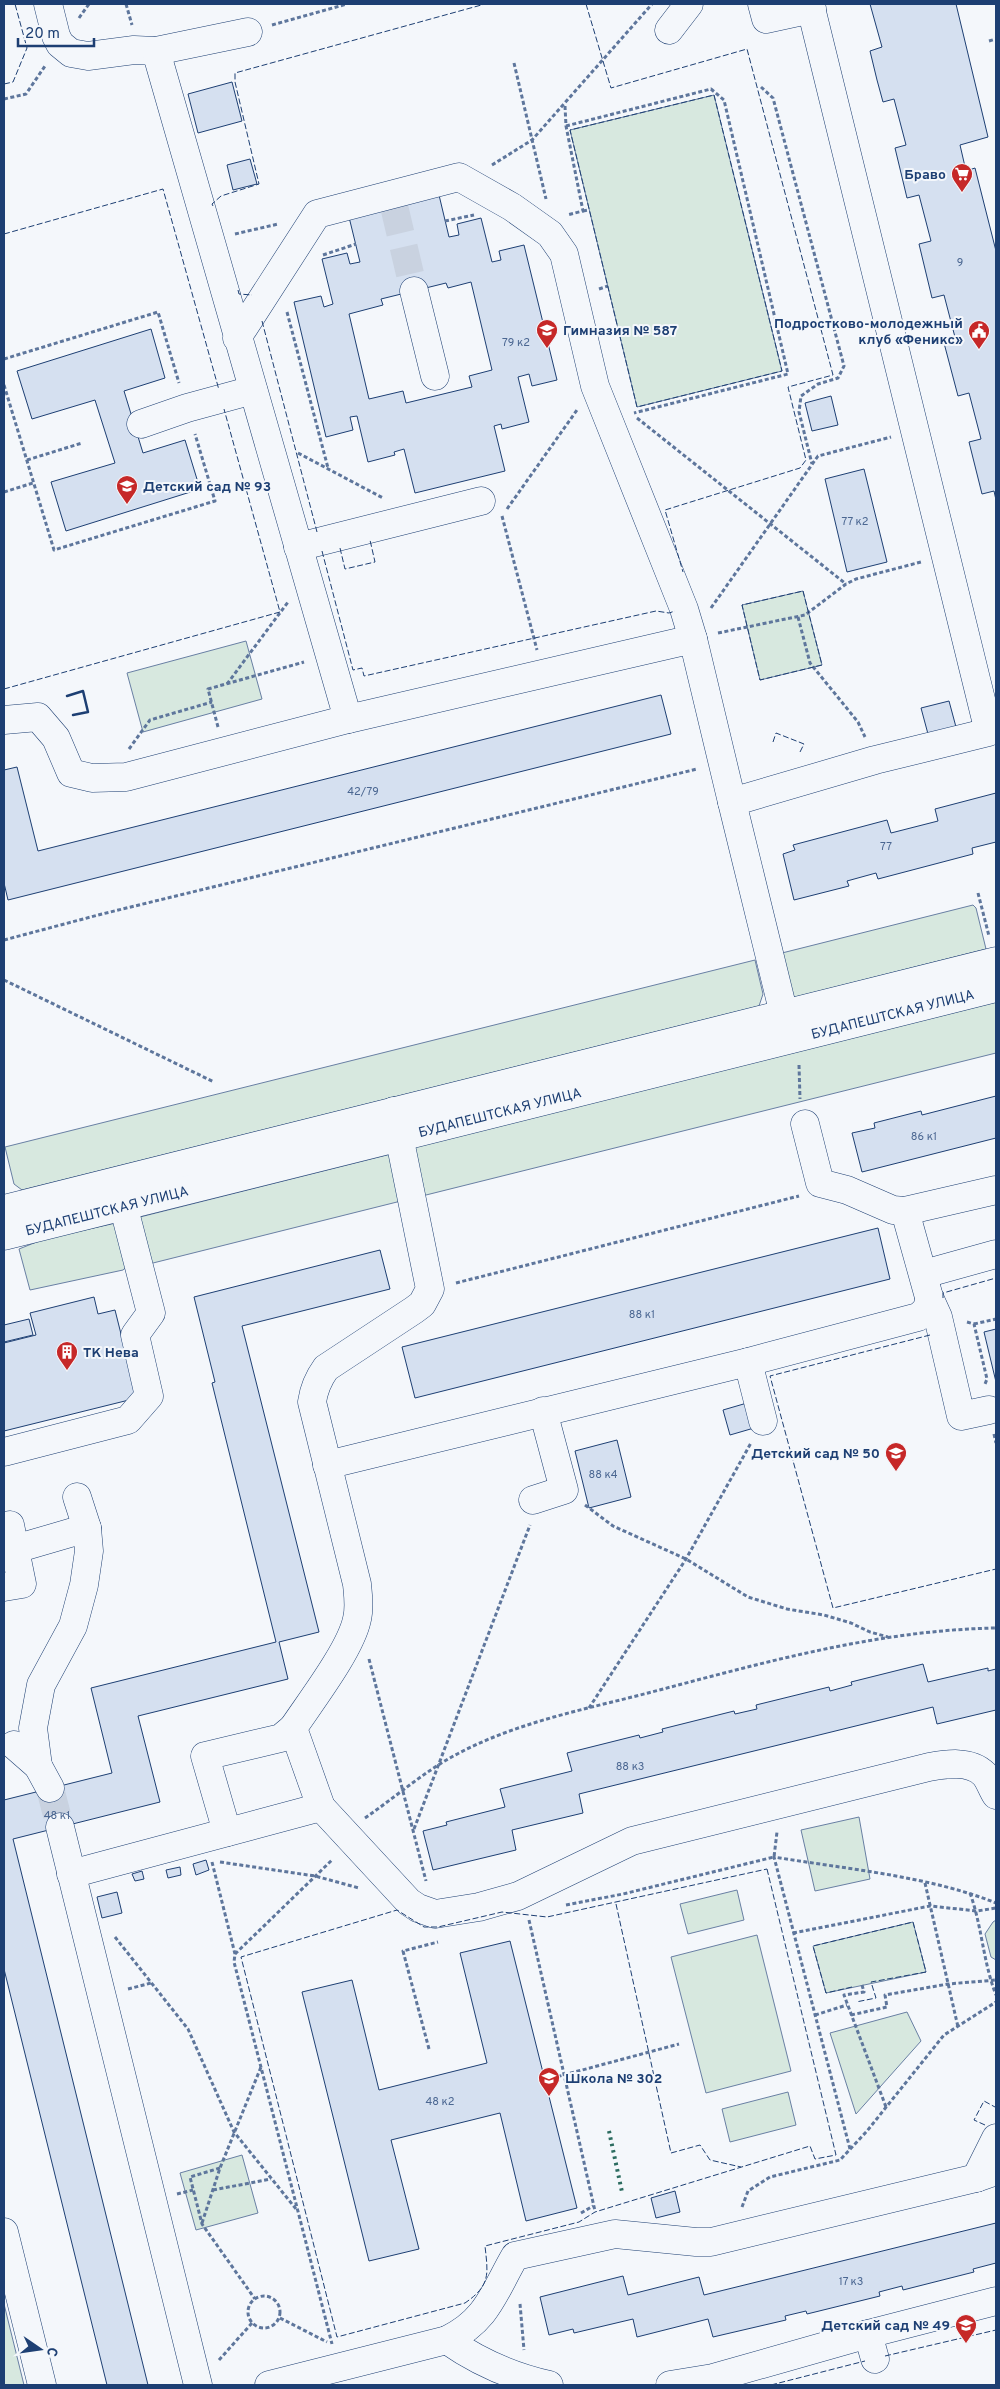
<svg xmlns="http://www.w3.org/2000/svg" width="1000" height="2389" viewBox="0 0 1000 2389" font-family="Overpass,sans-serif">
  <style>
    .green { fill: #d7e8df; stroke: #687fa3 }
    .building { fill: #d5e0f0; stroke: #1d3f73; fill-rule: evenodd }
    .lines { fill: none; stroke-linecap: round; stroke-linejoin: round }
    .minor-tunnel { stroke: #c9d2e0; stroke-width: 28; stroke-dasharray: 28 14; stroke-linecap: butt }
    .minor-casing { stroke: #1d3f73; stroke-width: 29 }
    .path { stroke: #5e769c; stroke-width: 3; stroke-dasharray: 4 2.5; stroke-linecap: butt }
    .minor { stroke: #f4f7fb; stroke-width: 28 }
    .hedge { stroke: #2c6c60; stroke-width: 4; stroke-dasharray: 2.5 4; stroke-linecap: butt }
    .fence { stroke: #1d3f73; stroke-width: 1; stroke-dasharray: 6 2.5; stroke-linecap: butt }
    .wall { stroke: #1d3f73; stroke-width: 2.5 }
    .labels { text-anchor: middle; stroke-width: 4; stroke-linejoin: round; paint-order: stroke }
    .number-label { font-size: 11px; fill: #4b6792 }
    .poi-label { font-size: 14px; font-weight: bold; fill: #1d3f73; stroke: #f4f7fb; text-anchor: end }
    .street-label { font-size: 14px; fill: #1d3f73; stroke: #f4f7fb }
  </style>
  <rect width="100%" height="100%" fill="#f4f7fb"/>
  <!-- green -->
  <g class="green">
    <polygon points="714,95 782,371 637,407 570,130"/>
    <polygon points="803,591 822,665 760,680 742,605"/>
    <polygon points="246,641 262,699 143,732 127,673"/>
    <polygon points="973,905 976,908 986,949 792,998 778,954"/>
    <polygon points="755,960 763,994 759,1006 22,1190 14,1184 5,1147"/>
    <polygon points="996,1002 996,1053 422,1196 412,1148"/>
    <polygon points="391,1154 401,1201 149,1264 136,1218"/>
    <polygon points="116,1223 130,1264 123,1270 30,1290 19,1249 44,1239"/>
    <polygon points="859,1817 870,1879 815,1891 801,1830"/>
    <polygon points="737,1890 744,1920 688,1934 680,1904"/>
    <polygon points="996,1920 996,1960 991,1957 985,1934 993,1922"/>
    <polygon points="913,1922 926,1972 826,1993 813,1946"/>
    <polygon points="757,1935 791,2071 706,2093 671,1957"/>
    <polygon points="907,2012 921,2041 856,2114 830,2033"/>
    <polygon points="788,2092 796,2125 730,2142 722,2109"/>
    <polygon points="242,2155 258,2213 196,2230 180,2173"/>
    <polygon points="4,2304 24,2385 4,2385"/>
  </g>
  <!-- building -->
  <g class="building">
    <polygon points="870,4 956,4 988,137 960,145 966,171 975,168 996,251 996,500 994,491 982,494 969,442 981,439 969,393 958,396 944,343 956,341 944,295 932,298 919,244 931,241 919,195 907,198 895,148 906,145 894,99 883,102 877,80 870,51 882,47"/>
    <polygon points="232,82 242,121 198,133 188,94"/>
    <polygon points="250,159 257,184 233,190 227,165"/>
    <path d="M439 195 449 237 459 235 457 224 481 218 492 262 501 260 499 251 524 245 557 380 532 386 529 374 518 377 529 422 502 429 501 424 494 426 505 471 415 493 404 449 394 452 395 455 368 462 357 416 350 417 353 430 326 437 294 302 321 296 324 307 333 304 322 259 347 253 350 264 360 262 349 217ZM471 282 492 370 469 376 472 387 406 403 403 391 369 399 349 314 383 305 381 299 446 283 448 288Z"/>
    <polygon points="151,329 165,378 124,391 143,453 185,440 200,489 66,531 51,482 115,463 95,400 32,419 17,371"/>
    <polygon points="831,396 838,425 812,431 805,403"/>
    <polygon points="864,469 887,562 847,572 825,479"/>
    <polygon points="661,695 671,734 8,900 4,883 4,770 17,767 38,851"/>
    <polygon points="949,701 956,727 928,734 921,708"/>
    <polygon points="996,793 996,842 972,848 973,854 878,879 876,873 847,881 849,886 794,900 783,854 795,850 793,845 887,820 891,833 938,821 935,809"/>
    <polygon points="996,1096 996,1138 862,1172 852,1133 875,1128 874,1123 921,1111 922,1115"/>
    <polygon points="878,1228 890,1279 415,1398 402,1347"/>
    <polygon points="380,1250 390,1289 242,1326 319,1632 279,1642 288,1679 138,1716 160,1802 13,1839 148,2385 107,2385 4,1969 4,1800 112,1773 91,1688 276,1642 212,1383 215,1382 194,1297"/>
    <polygon points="94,1297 98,1314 115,1310 137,1398 4,1431 4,1343 36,1335 30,1313"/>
    <polygon points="29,1319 33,1335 4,1342 4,1325"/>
    <polygon points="996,1329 996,1382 984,1332"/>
    <polygon points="747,1403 754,1428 730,1435 723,1410"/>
    <polygon points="617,1440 631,1497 589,1508 575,1451"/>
    <polygon points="923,1664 928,1682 988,1668 988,1671 996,1669 996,1710 937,1724 933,1707 579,1794 583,1813 512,1830 516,1850 433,1870 423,1831 447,1825 446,1822 505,1807 500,1789 572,1771 567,1753 639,1735 640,1738 663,1732 662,1729 734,1711 735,1714 757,1709 756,1705 829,1687 830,1691 852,1685 851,1682"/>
    <polygon points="206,1860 209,1870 196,1875 193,1864"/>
    <polygon points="180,1867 181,1875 168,1878 166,1870"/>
    <polygon points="142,1871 144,1879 135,1881 132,1874"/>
    <polygon points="117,1892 122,1913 102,1918 97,1897"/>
    <polygon points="510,1941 577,2208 526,2221 500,2113 391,2140 419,2249 369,2261 302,1992 352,1980 379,2090 487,2063 460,1953"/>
    <polygon points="675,2191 680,2212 656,2218 651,2198"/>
    <polygon points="996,2223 996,2263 973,2269 974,2272 903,2290 902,2286 879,2292 880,2296 807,2314 806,2311 785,2316 786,2320 713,2337 708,2319 637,2337 633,2319 574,2333 573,2329 549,2335 540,2297 623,2276 628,2295 699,2277 704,2295"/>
  </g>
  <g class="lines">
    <!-- minor-tunnel -->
    <g class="minor-tunnel">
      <polyline points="394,206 414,291"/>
      <polyline points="50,1788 60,1827"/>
    </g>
    <!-- minor casing -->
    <g class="minor-casing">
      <g id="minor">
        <polyline points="48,4 56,36 60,44 71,53 88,56 134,50 156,51 248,32"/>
        <polyline points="762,4 766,19 812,9"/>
        <polyline points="669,30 689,4"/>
        <polyline points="156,51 348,719"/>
        <polyline points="414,291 435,376"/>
        <polyline points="237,338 317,214 459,177 512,207 550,234 564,254 595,386 684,609 693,639"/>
        <polyline points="141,424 187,408 253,390"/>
        <polyline points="298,547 481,501"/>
        <polyline points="4,720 38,717 56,738 71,773 92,778 126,777 348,719 693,639 732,802"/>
        <polyline points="790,1039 732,802 875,760 989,732 810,4"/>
        <path d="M394 1111 430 1289 422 1304 414 1310 326 1368C318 1379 314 1388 312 1402L357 1584C358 1595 360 1607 357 1619 351 1649 311 1701 293 1728L321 1807 409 1902 418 1908 435 1914 479 1907 518 1896 632 1841 929 1767C946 1764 970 1760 984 1774 989 1779 992 1789 996 1795"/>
        <polyline points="805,1124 820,1183 847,1190 893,1210 905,1211"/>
        <polyline points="4,1209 996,961"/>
        <path id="s1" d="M4 1236 996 988"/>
        <polyline points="924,1274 996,1254"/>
        <polyline points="929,1297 938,1317 961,1416 989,1410"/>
        <polyline points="748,1362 763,1421"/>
        <polyline points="4,1452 128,1420 149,1396 135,1335 151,1313 119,1189"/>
        <path d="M327 1465 748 1362 918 1317C926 1311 929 1307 929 1297L905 1211 996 1190"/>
        <polyline points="533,1500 564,1490 543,1411"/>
        <polyline points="4,1526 10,1525 22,1584 4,1587"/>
        <polyline points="15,1549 87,1528"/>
        <polyline points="14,1745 38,1766 50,1788"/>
        <polyline points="38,1766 33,1728 41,1685 73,1626 84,1585 89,1551 87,1528 77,1497"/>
        <polyline points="60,1827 198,2385"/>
        <polyline points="227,1832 205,1756 281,1738 293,1728"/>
        <polyline points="71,1874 321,1807"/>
        <polyline points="976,2178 996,2138"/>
        <polyline points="4,2232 42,2385"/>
        <polyline points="868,2334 875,2359"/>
        <path d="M447 2340C477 2361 513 2377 549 2385"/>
        <path d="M269 2385 447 2340C488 2320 494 2292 515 2256L615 2234 696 2242H711L976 2178 996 2171"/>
        <polyline points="670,2385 713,2378 868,2334 996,2301"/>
      </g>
    </g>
    <!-- path -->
    <g class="path">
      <polyline points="126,4 132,25"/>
      <polyline points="79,18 89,4"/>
      <polyline points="272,25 347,4"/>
      <polyline points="989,41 996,39"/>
      <polyline points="514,63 546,199"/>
      <polyline points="761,87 773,98 844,366 838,378 818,384 801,396 799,412 812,464"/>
      <polyline points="4,99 26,94 45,66"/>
      <polyline points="565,106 566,126 583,211 567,215"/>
      <polyline points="566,126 711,89 724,100 788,374 634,413"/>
      <polyline points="492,165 532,140 652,4"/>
      <polyline points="583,211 589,210"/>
      <polyline points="445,221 474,215"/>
      <polyline points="235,234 278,224"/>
      <polyline points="323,255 356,244"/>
      <polyline points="599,289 608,286"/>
      <polyline points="287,312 328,468"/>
      <polyline points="4,359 158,312 179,383"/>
      <polyline points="4,385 54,550 215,501 195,434"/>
      <polyline points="637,418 846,584"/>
      <polyline points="298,453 383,498"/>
      <polyline points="27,460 82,443"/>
      <polyline points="4,492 33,483"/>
      <polyline points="507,509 577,410"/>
      <polyline points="502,516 537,650"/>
      <polyline points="711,608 818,456 891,437"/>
      <polyline points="798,617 810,663 858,722 865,737"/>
      <polyline points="718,633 805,615 846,584 856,579 921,562"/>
      <polyline points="227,684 288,602"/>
      <polyline points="218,727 208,689 304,662"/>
      <polyline points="129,749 150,720 212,702"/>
      <polyline points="978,893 989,936"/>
      <polyline points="4,940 102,914 697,769"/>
      <polyline points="4,980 214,1082"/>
      <polyline points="799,1065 800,1099"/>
      <polyline points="456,1283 799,1196"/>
      <polyline points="967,1322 974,1324 987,1379 985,1384"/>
      <polyline points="974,1324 996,1319"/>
      <polyline points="994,1434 996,1443"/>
      <polyline points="585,1505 613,1526 686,1559 748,1597 787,1609 824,1615 851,1623 870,1632 888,1637"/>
      <polyline points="369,1659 426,1881"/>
      <polyline points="589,1708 686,1559 751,1443"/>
      <path d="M365 1818C397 1796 427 1769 461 1752 519 1722 586 1709 648 1693 762 1663 878 1630 996 1628"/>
      <polyline points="414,1829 530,1525"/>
      <polyline points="212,1862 235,1954 234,1962 332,2344"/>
      <polyline points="220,1862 315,1876 359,1888"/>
      <polyline points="925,1883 958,2027"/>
      <path d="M970 1893C982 1926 983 1962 996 1995"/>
      <polyline points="566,1905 623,1894 774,1857 777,1832"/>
      <polyline points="529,1920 595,2211"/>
      <polyline points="793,1933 930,1906 977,1911 996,1908"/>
      <polyline points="115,1937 188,2029 234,2132 296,2209"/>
      <polyline points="235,1954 333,1859"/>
      <polyline points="862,1985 864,1992 844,1995 886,2107"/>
      <polyline points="128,1989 151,1983"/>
      <polyline points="815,2015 847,2005"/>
      <polyline points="851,2015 887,2007 885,1995 948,1984 996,1980"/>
      <polyline points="429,2049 403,1951 438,1942"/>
      <polyline points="545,2080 679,2044"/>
      <path d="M850 2149 774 1857C846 1869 929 1876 996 1903"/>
      <polyline points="220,2168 190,2177 202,2224 255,2299"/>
      <polyline points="213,2190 271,2179"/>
      <polyline points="177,2194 193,2190"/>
      <polyline points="742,2207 748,2191 770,2177 840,2160 867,2131 944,2035 996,2002"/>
      <polyline points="581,2213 593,2206"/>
      <polyline points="202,2223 220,2168 261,2067"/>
      <circle cx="264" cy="2312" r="16"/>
      <polyline points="520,2304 524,2350"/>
      <polyline points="280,2318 327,2342"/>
      <polyline points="219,2360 252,2323"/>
    </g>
    <!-- minor -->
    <use href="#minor" class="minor"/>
    <!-- hedge -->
    <polyline class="hedge" points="609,2131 622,2192"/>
    <!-- fence -->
    <g class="fence">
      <polyline points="586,4 611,88 747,49 833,375 788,387 806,460 800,468 665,510 683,572"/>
      <polyline points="4,84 13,82 27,48 15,4"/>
      <polygon points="714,95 782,371 637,407 570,130"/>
      <polyline points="213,206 212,204 221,196 259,184 235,82 235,73 485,4"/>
      <polyline points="4,234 163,189 219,390"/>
      <polyline points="238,290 239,294 252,295"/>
      <polyline points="262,321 317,532"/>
      <polyline points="340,548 345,569 375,562 370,540"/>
      <polyline points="322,551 353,670 362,668 364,676 656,611 669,613 675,611"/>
      <polygon points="803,591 822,665 760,680 742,605"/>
      <polyline points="4,689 280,612 224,409"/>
      <polyline points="773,742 776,733 804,744 800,752"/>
      <polyline points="943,1298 943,1293 996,1278"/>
      <polyline points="930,1335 770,1376 833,1608 996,1569"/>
      <path d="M767 1869 836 2155 815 2159 810 2146 595 2212 579 2222 485 2246C488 2274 491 2285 465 2303L337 2337 241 1957 397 1910 424 1927H438L502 1912 547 1917Z"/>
      <polyline points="616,1904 671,2153 700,2145 710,2160 741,2167"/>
      <polyline points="852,1987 826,1993 813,1946 913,1922 926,1972 871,1982 876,1998 856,2002"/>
      <polyline points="985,2125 974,2120 984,2101 995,2107"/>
      <polyline points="885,2356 996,2330"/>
      <polyline points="771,2385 865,2361"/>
    </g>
    <!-- wall -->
    <polyline class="wall" points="67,696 83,691 88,712 73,715"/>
  </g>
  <!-- icons -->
  <defs>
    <g id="supermarket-pin" transform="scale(1.125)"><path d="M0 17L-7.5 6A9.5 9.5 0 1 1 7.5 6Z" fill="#c62828" stroke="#f4f7fb"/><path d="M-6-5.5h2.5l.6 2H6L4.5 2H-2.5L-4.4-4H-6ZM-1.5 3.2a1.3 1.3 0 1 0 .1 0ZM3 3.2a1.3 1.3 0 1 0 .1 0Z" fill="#fff"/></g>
    <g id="school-pin" transform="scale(1.125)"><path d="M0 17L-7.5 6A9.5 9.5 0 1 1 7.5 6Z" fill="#c62828" stroke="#f4f7fb"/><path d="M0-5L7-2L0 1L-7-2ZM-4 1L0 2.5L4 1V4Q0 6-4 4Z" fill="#fff"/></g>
    <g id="civic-pin" transform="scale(1.125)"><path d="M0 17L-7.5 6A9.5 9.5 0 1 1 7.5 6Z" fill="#c62828" stroke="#f4f7fb"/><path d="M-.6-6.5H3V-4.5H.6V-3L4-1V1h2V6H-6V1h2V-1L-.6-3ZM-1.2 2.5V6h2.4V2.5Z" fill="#fff"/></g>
    <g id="building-pin" transform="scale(1.125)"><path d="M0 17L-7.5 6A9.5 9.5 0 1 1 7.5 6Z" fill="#c62828" stroke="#f4f7fb"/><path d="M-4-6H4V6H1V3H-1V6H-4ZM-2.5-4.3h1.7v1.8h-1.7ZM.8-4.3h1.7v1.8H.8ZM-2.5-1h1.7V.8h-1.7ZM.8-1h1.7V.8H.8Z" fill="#fff"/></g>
  </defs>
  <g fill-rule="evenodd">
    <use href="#supermarket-pin" x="962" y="174"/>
    <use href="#school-pin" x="547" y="330"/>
    <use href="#civic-pin" x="979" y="331"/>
    <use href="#school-pin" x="127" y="486"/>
    <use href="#building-pin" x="67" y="1352"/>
    <use href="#school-pin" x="896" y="1453"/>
    <use href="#school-pin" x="549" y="2078"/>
    <use href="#school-pin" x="966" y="2325"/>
  </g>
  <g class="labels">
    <!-- number labels -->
    <g class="number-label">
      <text x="960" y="266">9</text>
      <text x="516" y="346">79 к2</text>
      <text x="855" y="525">77 к2</text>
      <text x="363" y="795">42/79</text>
      <text x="886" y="850">77</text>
      <text x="924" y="1140">86 к1</text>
      <text x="642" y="1318">88 к1</text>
      <text x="603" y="1478">88 к4</text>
      <text x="630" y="1770">88 к3</text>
      <text x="57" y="1819">48 к1</text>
      <text x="440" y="2105">48 к2</text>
      <text x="851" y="2285">17 к3</text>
    </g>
    <!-- poi labels -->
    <g class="poi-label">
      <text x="946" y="179">Браво</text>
      <text x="963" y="328">Подростково-молодежный<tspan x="963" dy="16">клуб «Феникс»</tspan></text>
      <text x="563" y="335" text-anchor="start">Гимназия № 587</text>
      <text x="143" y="491" text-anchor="start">Детский сад № 93</text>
      <text x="83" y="1357" text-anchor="start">ТК Нева</text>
      <text x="880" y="1458">Детский сад № 50</text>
      <text x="565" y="2083" text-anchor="start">Школа № 302</text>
      <text x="950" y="2330">Детский сад № 49</text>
    </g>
    <!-- street labels -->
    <g class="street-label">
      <text dy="5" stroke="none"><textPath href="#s1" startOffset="916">БУДАПЕШТСКАЯ УЛИЦА</textPath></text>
      <text dy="5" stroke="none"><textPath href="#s1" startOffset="511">БУДАПЕШТСКАЯ УЛИЦА</textPath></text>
      <text dy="5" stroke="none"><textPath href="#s1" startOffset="106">БУДАПЕШТСКАЯ УЛИЦА</textPath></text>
    </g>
  </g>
  <!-- border -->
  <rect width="1000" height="2389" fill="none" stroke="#1d3f73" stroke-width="10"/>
  <!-- north arrow -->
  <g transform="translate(40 2349) rotate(103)" stroke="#f4f7fb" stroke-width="4" paint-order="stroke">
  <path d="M0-4L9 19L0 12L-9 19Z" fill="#1d3f73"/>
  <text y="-8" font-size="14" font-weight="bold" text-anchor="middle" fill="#1d3f73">С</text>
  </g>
  <!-- scale -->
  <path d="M18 38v8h76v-8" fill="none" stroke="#1d3f73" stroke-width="2.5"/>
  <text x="25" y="38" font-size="15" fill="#1d3f73" stroke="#f4f7fb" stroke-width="4" paint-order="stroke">20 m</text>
</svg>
